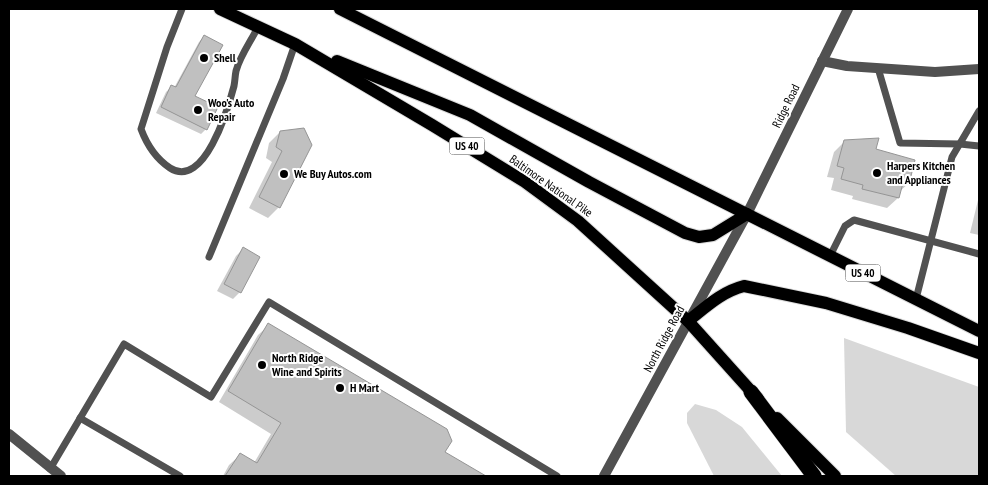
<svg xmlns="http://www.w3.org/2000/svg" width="988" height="485" viewBox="0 0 988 485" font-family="'PT Sans Narrow',sans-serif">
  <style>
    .green { fill: #d8d8d8 }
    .shadow { fill: #0003 }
    .building { fill: #c0c0c0; stroke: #959595 }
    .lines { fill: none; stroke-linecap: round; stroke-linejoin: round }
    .primary-casing { stroke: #dbdbdb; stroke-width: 14 }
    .motorway-casing { stroke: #dbdbdb; stroke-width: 16 }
    .service { stroke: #515151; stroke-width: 7 }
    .minor { stroke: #515151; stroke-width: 10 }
    .tertiary { stroke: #515151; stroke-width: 10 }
    .primary { stroke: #000; stroke-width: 12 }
    .motorway { stroke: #000; stroke-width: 15 }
    .poi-dot { fill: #000; stroke: #fff; stroke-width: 2 }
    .labels { text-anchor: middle; stroke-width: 4; stroke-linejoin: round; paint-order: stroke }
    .shield { fill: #fff; stroke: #4c4c4c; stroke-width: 1 }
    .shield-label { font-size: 11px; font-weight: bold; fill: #000 }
    .poi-label { font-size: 12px; font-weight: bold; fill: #000; stroke: #fff; text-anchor: start }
    .street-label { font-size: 12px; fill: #000; stroke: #fff }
  </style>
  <rect width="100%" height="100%" fill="#fff"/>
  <!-- green -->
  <g class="green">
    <polygon points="844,338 979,387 979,476 896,476 846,432"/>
    <polygon points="695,404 716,410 742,427 782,476 714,476 687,423 687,413"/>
  </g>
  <!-- shadow -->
  <g class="shadow">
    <polygon points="204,36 193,97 206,129 201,134 156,113 166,92 171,87 174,88 199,42"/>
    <polygon points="280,132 310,145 279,207 268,218 249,208 272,162 266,158 269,143"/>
    <polygon points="845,141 875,150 908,184 900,191 898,198 887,208 852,199 853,196 831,190 834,178 827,177 834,152"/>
    <polygon points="979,196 979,235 970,233"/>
    <polygon points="243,249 240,292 233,299 217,291 236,256"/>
    <polygon points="269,325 443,452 484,476 223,476 229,465 240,455 254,463 271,434 219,402 258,335"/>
  </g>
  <!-- building -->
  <g class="building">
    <polygon points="204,35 223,45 195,96 218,107 207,130 161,107 171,85 176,87"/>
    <polygon points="304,128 312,145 280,208 259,197 282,151 276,147 280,131"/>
    <polygon points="879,138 876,149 915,160 909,184 903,183 899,198 862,189 863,185 841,179 844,168 837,166 844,140"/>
    <polygon points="243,247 260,257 241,293 224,284"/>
    <polygon points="268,323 447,429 452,441 445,452 486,476 225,476 240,453 257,463 281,423 228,391"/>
  </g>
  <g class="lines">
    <!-- primary casing -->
    <g class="primary-casing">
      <g id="primary">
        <polyline points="220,9 295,44 432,125 525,182 578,221 688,321 758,399"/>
        <polyline points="340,9 979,331"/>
        <polyline points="337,61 470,115 589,182 685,233 699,237 713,235 747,214"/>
        <path d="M688 321C706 307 721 292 744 286L826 303 908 328 979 353"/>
        <polyline points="777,418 835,476"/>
      </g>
    </g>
    <!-- motorway casing -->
    <g class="motorway-casing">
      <polyline id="motorway" points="751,392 814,476"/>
    </g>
    <!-- service -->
    <g class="service">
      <path d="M182 9 167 47 141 129C147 145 155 158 170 168 204 190 228 109 234 86 235 81 235 76 236 71 240 56 251 41 258 27"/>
      <polyline points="878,68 900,143 960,144 979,146"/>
      <polyline points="830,256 845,226 854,220 979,254"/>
      <polyline points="209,257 283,79 295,44"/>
      <polyline points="916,299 952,157 979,111"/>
      <polyline points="80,418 180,476"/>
      <polyline points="50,469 124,344 211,397 269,302 557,476"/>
    </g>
    <!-- minor -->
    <polyline class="minor" points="9,434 61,476"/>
    <!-- tertiary -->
    <g class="tertiary">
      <polyline points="822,61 847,66 935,72 979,69"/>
      <polyline points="604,476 747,214 848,9"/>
    </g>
    <!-- primary -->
    <use href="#primary" class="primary"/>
    <!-- motorway -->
    <use href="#motorway" class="motorway"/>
  </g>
  <!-- markers -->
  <g class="poi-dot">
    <circle cx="204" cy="58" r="5"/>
    <circle cx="198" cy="110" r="5"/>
    <circle cx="877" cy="173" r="5"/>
    <circle cx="284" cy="174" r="5"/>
    <circle cx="262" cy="365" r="5"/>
    <circle cx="340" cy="388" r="5"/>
  </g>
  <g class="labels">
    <!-- shield labels -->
    <g class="shield">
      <rect x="449.5" y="137.5" width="35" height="17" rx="4"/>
      <rect x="845.5" y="264.5" width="35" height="17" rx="4"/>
    </g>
    <g class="shield-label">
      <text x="467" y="150">US 40</text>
      <text x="863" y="277">US 40</text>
    </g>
    <!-- poi labels -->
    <g class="poi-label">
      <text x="214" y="62">Shell</text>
      <text x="208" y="107">Woo's Auto<tspan x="208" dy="14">Repair</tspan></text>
      <text x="887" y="170">Harpers Kitchen<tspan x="887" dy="14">and Appliances</tspan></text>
      <text x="294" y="178">We Buy Autos.com</text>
      <text x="272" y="362">North Ridge<tspan x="272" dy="14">Wine and Spirits</tspan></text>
      <text x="350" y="392">H Mart</text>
    </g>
    <!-- street labels -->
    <g class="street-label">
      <text transform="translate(786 106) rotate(-64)" y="4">Ridge Road</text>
      <text transform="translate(551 186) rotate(35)" y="4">Baltimore National Pike</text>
      <text transform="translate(664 339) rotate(-62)" y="4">North Ridge Road</text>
    </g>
  </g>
  <!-- border -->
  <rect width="988" height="485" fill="none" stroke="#000000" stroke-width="20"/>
</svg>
